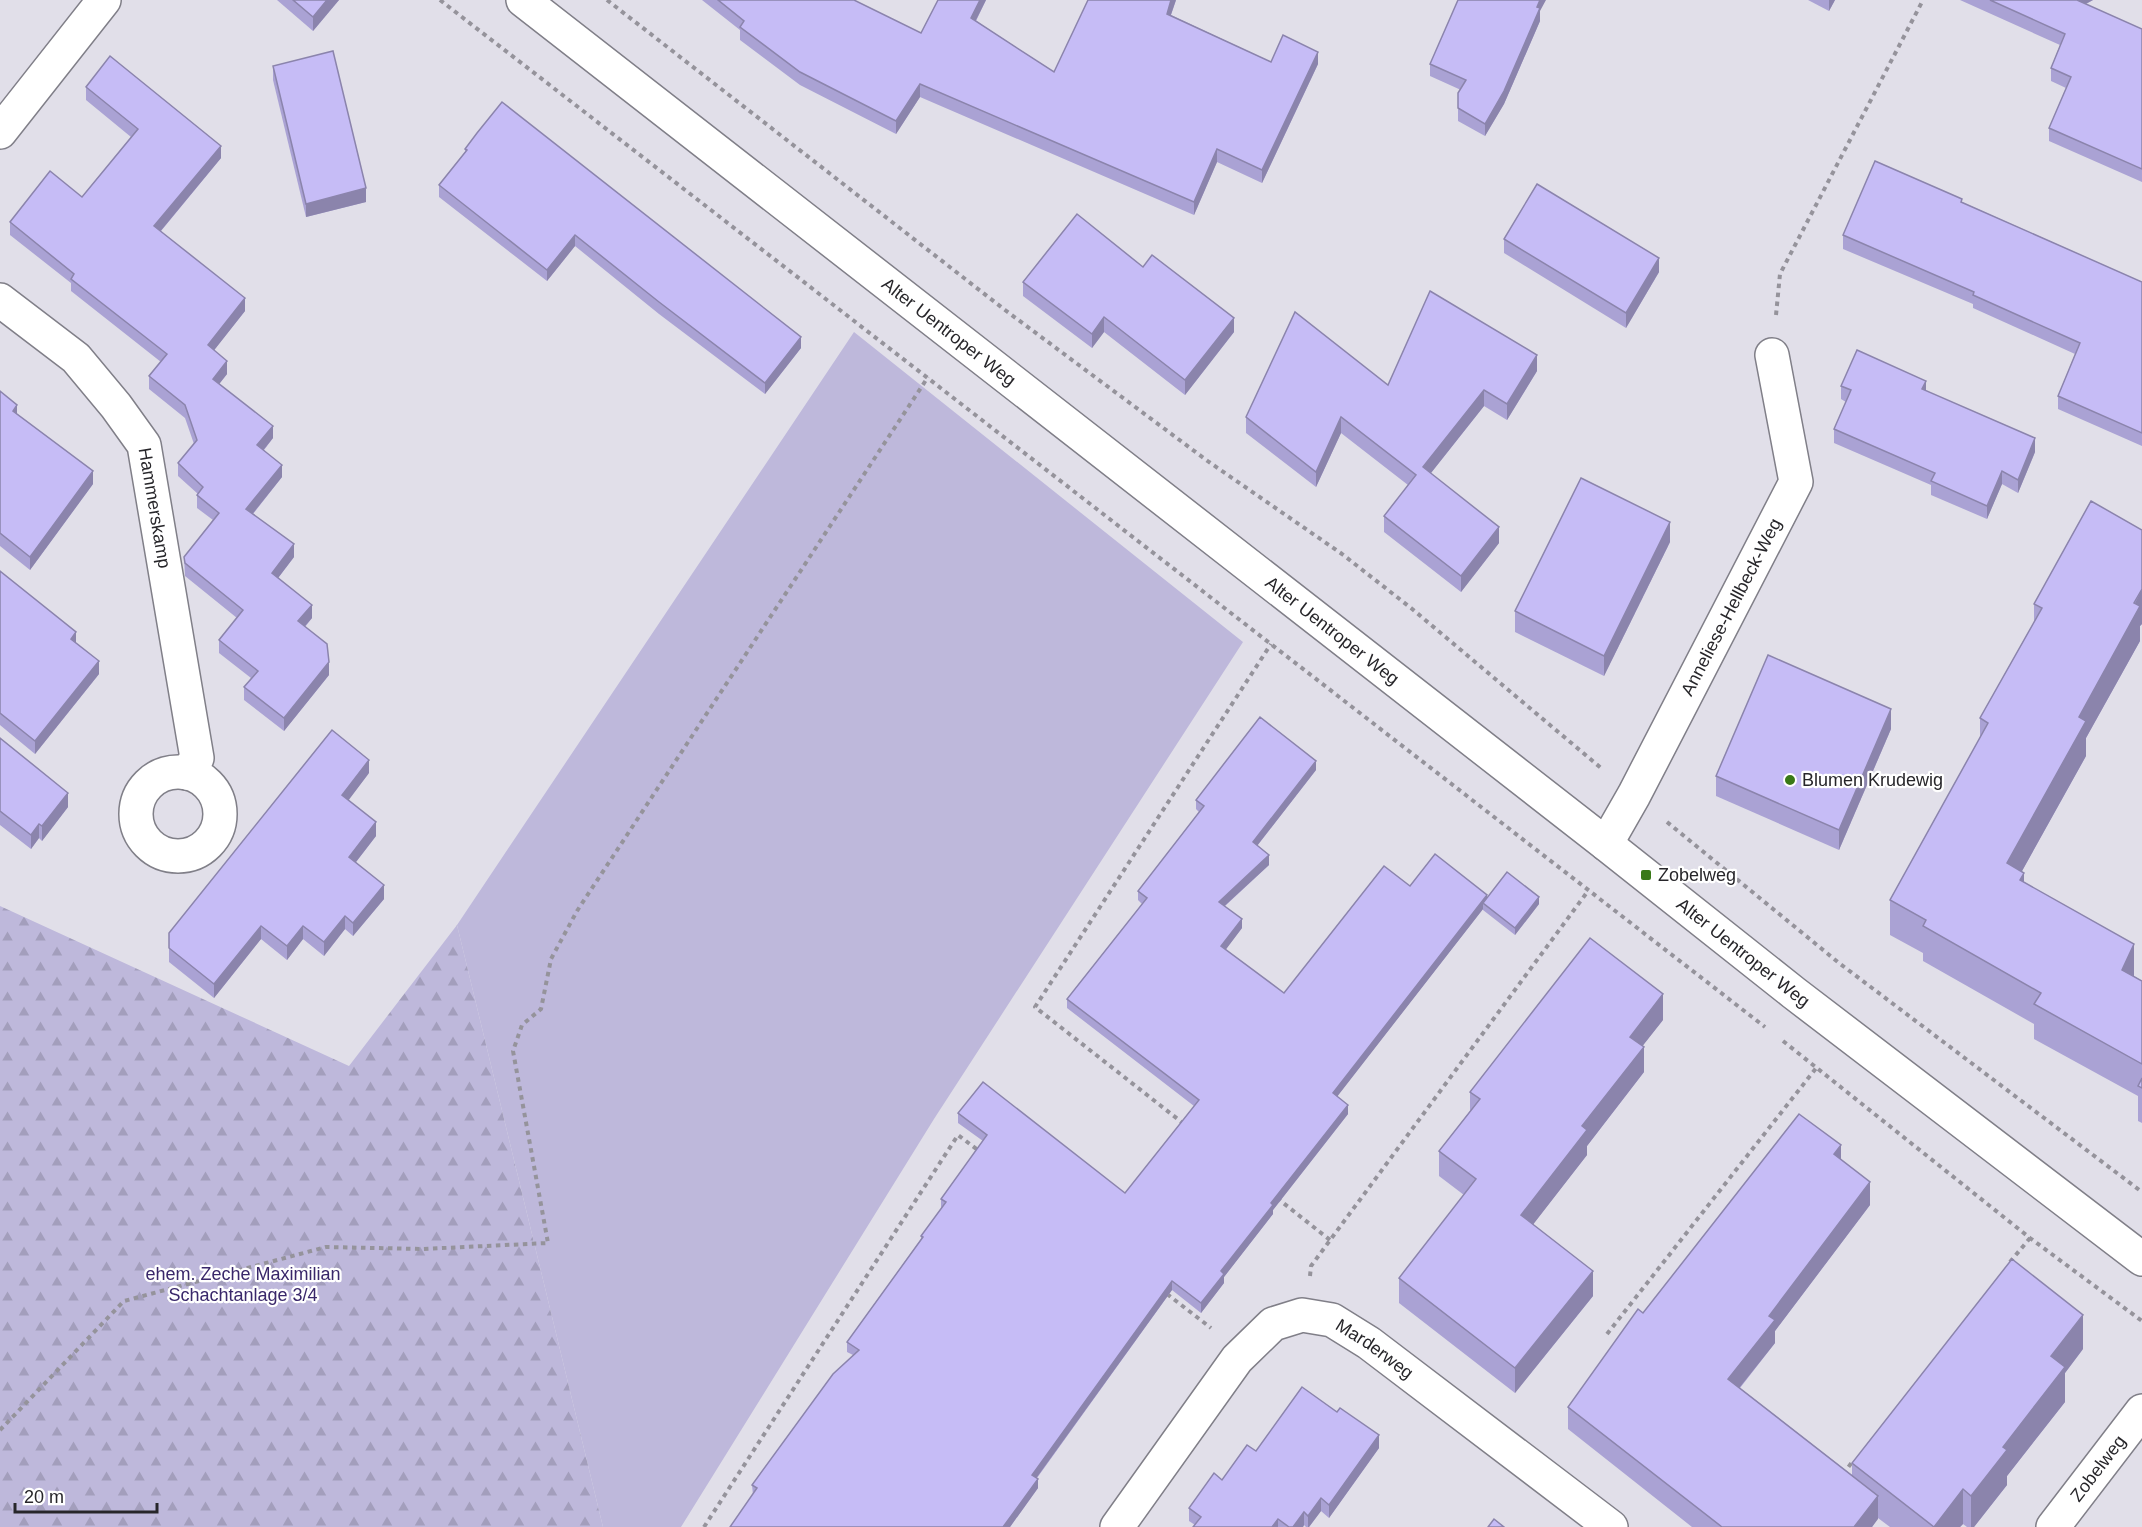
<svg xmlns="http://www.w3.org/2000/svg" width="2142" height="1527" viewBox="0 0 2142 1527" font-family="Helvetica,sans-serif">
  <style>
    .grass { fill: #beb8db }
    .forest { fill: url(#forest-firs) }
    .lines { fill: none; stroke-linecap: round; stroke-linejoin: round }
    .minor-casing { stroke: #807f88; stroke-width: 36 }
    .path { stroke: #95939b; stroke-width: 4; stroke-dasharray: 4.5 4.5; stroke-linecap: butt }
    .minor { stroke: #fff; stroke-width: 33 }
    .wall { fill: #aaa2d4 }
    .shaded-wall { fill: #8b84ac }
    .building { fill: #c6bcf6; stroke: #8b84ac; stroke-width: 1.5 }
    .poi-dot { fill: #397917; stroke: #fff; stroke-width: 2 }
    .labels { text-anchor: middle; stroke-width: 4.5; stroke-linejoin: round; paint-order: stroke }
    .street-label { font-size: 18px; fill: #27262a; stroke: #fff }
    .poi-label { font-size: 18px; fill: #27262a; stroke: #fff; text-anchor: start }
    .park-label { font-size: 18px; fill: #39276a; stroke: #fff }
  </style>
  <defs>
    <pattern id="forest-firs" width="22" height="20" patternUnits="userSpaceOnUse" patternTransform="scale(1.5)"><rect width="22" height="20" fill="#beb8db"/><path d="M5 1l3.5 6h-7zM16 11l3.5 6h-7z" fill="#a39ebc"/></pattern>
  </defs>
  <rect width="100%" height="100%" fill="#e1dfe9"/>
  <!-- grass -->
  <polygon class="grass" points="854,332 1243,642 934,1119 681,1527 603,1527 457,925"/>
  <!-- forest -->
  <polygon class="forest" points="0,906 349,1066 457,925 603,1527 0,1527"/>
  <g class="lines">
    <!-- minor casing -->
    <g class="minor-casing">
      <g id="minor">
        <path id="s1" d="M523 0 1606 844 1794 993 2142 1259"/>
        <polyline points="0,132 104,0"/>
        <path id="s2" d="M0 300 76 358 116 406 144 445 197 758 187 773"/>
        <circle cx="178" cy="814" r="42"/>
        <path id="s3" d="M1606 844 1634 795 1796 482 1772 355"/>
        <path id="s4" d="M1117 1527 1237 1359 1273 1324 1302 1315 1332 1320 1369 1343 1611 1527"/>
        <path id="s5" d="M2053 1527 2142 1411"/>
      </g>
    </g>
    <!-- path -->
    <g class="path">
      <polyline points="440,0 1765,1027"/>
      <polyline points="607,0 1005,310 1209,462 1342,554 1411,608 1601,768"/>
      <polyline points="1776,315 1780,274 1923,0"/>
      <polyline points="1667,822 1839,963 2142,1192"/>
      <polyline points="1783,1041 2030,1238 2142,1321"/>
      <polyline points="1184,1124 1035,1007 1271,644"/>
      <polyline points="1277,1198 1330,1240"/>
      <polyline points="2010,1262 2030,1238"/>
      <polyline points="1310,1276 1311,1266 1588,891"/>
      <polyline points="1167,1294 1211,1328"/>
      <polyline points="1607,1334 1817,1067"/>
      <polyline points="0,1430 124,1301 326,1247 423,1249 548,1243 513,1051 522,1025 541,1009 551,959 577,911 928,377"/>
      <polyline points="1843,1474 1853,1461"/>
      <polyline points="704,1527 958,1135 979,1151"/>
    </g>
    <!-- minor -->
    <use href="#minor" class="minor"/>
  </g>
  <!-- wall -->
  <g class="wall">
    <polygon points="277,0 339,0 313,31"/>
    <polygon points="702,0 854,0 921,33 938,0 986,0 976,21 1054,72 1176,0 1171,15 1271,62 1318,64 1262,183 1217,162 1194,215 920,97 896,134 800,85 740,40 740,30"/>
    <polygon points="1808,0 1835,0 1829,11"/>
    <polygon points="1960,0 2093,0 2086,4 2142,29 2142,182 2049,141 2049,128 2066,88 2051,81 2051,68 2060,45"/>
    <polygon points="1540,11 1540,21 1504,104 1485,136 1458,121 1458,93 1461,90 1430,76 1430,64"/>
    <polygon points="273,66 366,202 306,217 273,80"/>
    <polygon points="86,87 221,158 161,231 245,311 214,350 227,374 219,384 273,438 264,450 282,477 253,514 294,557 278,578 312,618 305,627 329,675 284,731 244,700 244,687 251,678 219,653 219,640 237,618 185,576 184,557 213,520 197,508 197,495 198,494 178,476 178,463 194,444 185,418 149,389 149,376 161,362 71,291 71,283 10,235 10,222 82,197 131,137 86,100"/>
    <polygon points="465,149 801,348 765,394 659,314 575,246 547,281 439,197 439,185 465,152"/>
    <polygon points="1962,202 2142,282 2142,446 2058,409 2058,396 2075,354 1973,308 1973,304 1843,249 1843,235"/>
    <polygon points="1504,239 1659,272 1626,328 1504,253"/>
    <polygon points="1143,267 1234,332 1185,395 1104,332 1092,348 1023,296 1023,282"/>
    <polygon points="1537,371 1507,420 1484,406 1431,473 1499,543 1461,592 1384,532 1384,516 1408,485 1341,433 1316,487 1246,433 1246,417 1388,385"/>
    <polygon points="1841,386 1926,391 2035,452 2018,493 2002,484 1987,519 1931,495 1931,485 1834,443 1834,429 1846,402 1841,399"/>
    <polygon points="0,391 17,415 93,484 30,570 0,546"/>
    <polygon points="2142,530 2142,624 2140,626 2140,641 2086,738 2086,756 2022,871 2024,882 2134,976 2142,981 2142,1123 2138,1121 2138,1096 2034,1039 2034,1024 1923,961 1923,953 1890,935 1890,900 1980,738 1980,718 2034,622 2034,604"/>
    <polygon points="1670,542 1604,676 1515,632 1515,611"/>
    <polygon points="0,571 76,643 99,674 35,754 0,725"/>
    <polygon points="1891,729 1839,850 1716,796 1716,776"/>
    <polygon points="0,738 68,807 42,841 39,838 31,849 0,825"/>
    <polygon points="1316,770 1257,846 1269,865 1225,906 1242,928 1225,950 1284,993 1410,886 1487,898 1539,904 1515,935 1483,910 1483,909 1337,1096 1348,1114 1273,1210 1273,1214 1224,1277 1224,1283 1201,1313 1172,1290 1037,1478 1038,1488 1010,1527 730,1527 753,1495 752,1485 853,1355 847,1352 847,1342 921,1239 921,1236 941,1209 941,1199 983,1141 958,1123 958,1113 1125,1193 1194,1106 1067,1008 1067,999 1142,904 1138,900 1138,891 1199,812 1196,809 1196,800"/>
    <polygon points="369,773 348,800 376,836 356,862 384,899 353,936 345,929 324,956 303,939 287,960 261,939 214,998 169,962 169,933"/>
    <polygon points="1663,1020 1642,1046 1644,1072 1587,1146 1587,1155 1533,1224 1593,1296 1515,1393 1399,1303 1399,1278 1464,1195 1439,1176 1439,1151 1470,1111 1470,1092"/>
    <polygon points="1841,1159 1870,1205 1775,1331 1775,1343 1740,1388 1852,1475 1852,1463 2083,1349 2065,1373 2065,1402 2007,1476 2007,1485 1974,1527 1967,1527 1963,1524 1960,1527 1890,1527 1878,1518 1872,1527 1692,1527 1568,1429 1568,1407 1643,1313"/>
    <polygon points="1379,1448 1329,1518 1321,1511 1309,1527 1306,1527 1304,1525 1303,1527 1193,1527 1195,1525 1189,1521 1189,1508 1256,1451"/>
  </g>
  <!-- shaded-wall -->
  <g class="shaded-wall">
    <polygon points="327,0 339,0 313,31 313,17"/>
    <polygon points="980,0 986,0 971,30 971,18"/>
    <polygon points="1171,0 1176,0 1167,26 1167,14"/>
    <polygon points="1540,0 1546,0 1540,11 1540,21 1504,104 1485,136 1485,124"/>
    <polygon points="1829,0 1835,0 1829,11"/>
    <polygon points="2072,0 2093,0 2072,11"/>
    <polygon points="1318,52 1318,64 1262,183 1262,170"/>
    <polygon points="920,84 920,97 896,134 896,121"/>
    <polygon points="221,146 221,158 154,239 154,226"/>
    <polygon points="1217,149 1217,162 1194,215 1194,202"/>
    <polygon points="366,188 366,202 306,217 306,204"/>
    <polygon points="575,235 575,246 547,281 547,270"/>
    <polygon points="1659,258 1659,272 1626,328 1626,313"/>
    <polygon points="245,298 245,311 208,358 208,345"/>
    <polygon points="1104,317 1104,332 1092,348 1092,334"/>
    <polygon points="1234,318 1234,332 1185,395 1185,380"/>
    <polygon points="801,337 801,348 765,394 765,383"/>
    <polygon points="1537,355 1537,371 1507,420 1507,404"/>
    <polygon points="227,361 227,374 213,392 213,379"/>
    <polygon points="1926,381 1926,394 1922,389"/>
    <polygon points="1484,390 1484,406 1423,483 1423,467"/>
    <polygon points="17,405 17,418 13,411"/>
    <polygon points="1341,417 1341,433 1316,487 1316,472"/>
    <polygon points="273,426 273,438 257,458 257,445"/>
    <polygon points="2035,438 2035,452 2018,493 2018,480"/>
    <polygon points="282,465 282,477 246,522 246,509"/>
    <polygon points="93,471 93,484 30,570 30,557"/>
    <polygon points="2002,471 2002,484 1987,519 1987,506"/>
    <polygon points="1670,522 1670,542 1604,676 1604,656"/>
    <polygon points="1499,527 1499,543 1461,592 1461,576"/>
    <polygon points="294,544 294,557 272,586 272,573"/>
    <polygon points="2142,589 2142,624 2140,626 2140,641 2086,738 2086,756 2007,898 2007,863"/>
    <polygon points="312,605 312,618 298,634 298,621"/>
    <polygon points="76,632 76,645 71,639"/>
    <polygon points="99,661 99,674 35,754 35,741"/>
    <polygon points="329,662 329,675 284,731 284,718"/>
    <polygon points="1891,709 1891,729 1839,850 1839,830"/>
    <polygon points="369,760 369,773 342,809 342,795"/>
    <polygon points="1316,761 1316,770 1253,851 1253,842"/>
    <polygon points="68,793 68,807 42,841 42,826"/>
    <polygon points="376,822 376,836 349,871 349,857"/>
    <polygon points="39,824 39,838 31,849 31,835"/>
    <polygon points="1269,855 1269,865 1219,911 1219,902"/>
    <polygon points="2024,873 2024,908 2020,880"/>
    <polygon points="384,885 384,899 353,936 353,923"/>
    <polygon points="1487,895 1487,904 1483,903 1483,909 1333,1102 1333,1093"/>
    <polygon points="1539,897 1539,904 1515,935 1515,928"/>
    <polygon points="345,916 345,929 324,956 324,942"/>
    <polygon points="1242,919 1242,928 1221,956 1221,946"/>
    <polygon points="261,926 261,939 214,998 214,984"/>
    <polygon points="303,926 303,939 287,960 287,946"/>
    <polygon points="2134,944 2134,978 2122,970"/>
    <polygon points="1663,994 1663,1020 1630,1062 1630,1037"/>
    <polygon points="1644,1047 1644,1072 1587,1146 1587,1155 1521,1240 1521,1215 1582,1126"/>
    <polygon points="1348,1105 1348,1114 1273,1210 1273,1214 1224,1277 1224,1283 1201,1313 1201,1303 1221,1271 1271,1203"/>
    <polygon points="1841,1145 1841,1168 1834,1154"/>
    <polygon points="1870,1182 1870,1205 1775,1331 1775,1343 1728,1402 1728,1379 1769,1316"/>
    <polygon points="1593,1271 1593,1296 1515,1393 1515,1368"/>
    <polygon points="1172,1281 1172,1290 1032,1484 1032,1475"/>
    <polygon points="2083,1315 2083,1349 2065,1373 2065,1402 2007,1476 2007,1485 1974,1527 1971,1527 1971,1496 2003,1447 2051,1356"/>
    <polygon points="1379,1435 1379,1448 1329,1518 1329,1505"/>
    <polygon points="1038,1479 1038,1488 1010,1527 1003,1527"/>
    <polygon points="1963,1489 1963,1524 1960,1527 1934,1527"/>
    <polygon points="1878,1496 1878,1519 1872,1527 1854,1527"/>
    <polygon points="1321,1498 1321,1511 1309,1527 1308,1527 1308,1516"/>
    <polygon points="1304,1512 1304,1525 1303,1527 1293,1527"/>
    <polygon points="1278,1519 1278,1527 1272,1527"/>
  </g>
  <!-- building -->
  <g class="building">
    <polygon points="293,0 327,0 313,17"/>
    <polygon points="718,0 854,0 921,33 938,0 980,0 971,18 1054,72 1088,0 1171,0 1167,14 1271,62 1283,35 1318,52 1262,170 1217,149 1194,202 920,84 896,121 800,72 740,27 744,21"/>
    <polygon points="1458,0 1540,0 1537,7 1540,8 1504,91 1485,124 1458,108 1458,93 1466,80 1430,64"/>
    <polygon points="1990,0 2077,0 2142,29 2142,169 2049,128 2071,77 2051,68 2065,34"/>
    <polygon points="333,51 366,188 306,204 273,66"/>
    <polygon points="110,56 221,146 154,226 245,298 208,345 227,361 213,379 273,426 257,445 282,465 246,509 294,544 272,573 312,605 298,621 327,644 329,662 284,718 244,687 258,671 219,640 243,610 185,563 184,557 219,513 197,495 203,487 178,463 197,440 185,405 149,376 167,354 71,279 74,274 10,222 50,171 82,197 138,129 86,87"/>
    <polygon points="502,102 801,337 765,383 659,302 575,235 547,270 439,185 467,150 465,149 477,133"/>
    <polygon points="1875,161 1962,199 1961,202 2142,282 2142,433 2058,396 2080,343 1973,295 1974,292 1843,235"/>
    <polygon points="1537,184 1659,258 1626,313 1504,239"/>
    <polygon points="1077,214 1143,267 1152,255 1234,318 1185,380 1104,317 1092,334 1023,282"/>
    <polygon points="1430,291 1537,355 1507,404 1484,390 1423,467 1499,527 1461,576 1384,516 1416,475 1341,417 1316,472 1246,417 1295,312 1388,385"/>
    <polygon points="1857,350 1926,381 1922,389 2035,438 2018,480 2002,471 1987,506 1931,481 1935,473 1834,429 1851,390 1841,386"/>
    <polygon points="0,391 17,405 13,411 93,471 30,557 0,533"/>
    <polygon points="1581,478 1670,522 1604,656 1515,611"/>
    <polygon points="2091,501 2142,530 2142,589 2134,603 2140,606 2079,717 2086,721 2007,863 2024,873 2020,880 2134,944 2122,970 2142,981 2142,1064 2034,1004 2041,993 1923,926 1926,920 1890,900 1988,723 1980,718 2042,608 2034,604"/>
    <polygon points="0,571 76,632 71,639 99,661 35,741 0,713"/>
    <polygon points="1768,655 1891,709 1839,830 1716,776"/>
    <polygon points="1260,717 1316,761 1253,842 1269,855 1219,902 1242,919 1221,946 1284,993 1384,866 1410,886 1435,854 1487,895 1333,1093 1348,1105 1271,1203 1273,1205 1221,1271 1224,1274 1201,1303 1172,1281 1032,1475 1038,1479 1003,1527 730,1527 757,1488 752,1485 833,1374 859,1350 847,1342 923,1237 921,1236 946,1202 941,1199 987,1135 958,1113 983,1082 1125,1193 1199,1100 1067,999 1147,898 1138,891 1204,806 1196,800"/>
    <polygon points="332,730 369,760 342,795 376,822 349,857 384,885 353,923 345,916 324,942 303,926 287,946 261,926 214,984 169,948 169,933"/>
    <polygon points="0,738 68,793 42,826 39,824 31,835 0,811"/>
    <polygon points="1507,872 1539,897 1515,928 1483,903"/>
    <polygon points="1590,938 1663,994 1630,1037 1644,1047 1582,1126 1587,1130 1521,1215 1593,1271 1515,1368 1399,1278 1476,1179 1439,1151 1480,1099 1470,1092"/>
    <polygon points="2142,1078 2142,1088 2138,1086"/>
    <polygon points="1799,1114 1841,1145 1834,1154 1870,1182 1769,1316 1775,1320 1728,1379 1878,1496 1854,1527 1722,1527 1568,1407 1638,1309 1643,1313"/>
    <polygon points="2012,1259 2083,1315 2051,1356 2065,1367 2003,1447 2007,1450 1971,1496 1963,1489 1934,1527 1852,1463"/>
    <polygon points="1302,1387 1337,1412 1340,1408 1379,1435 1329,1505 1321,1498 1308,1516 1304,1512 1293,1527 1289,1527 1278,1519 1272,1527 1193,1527 1201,1517 1189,1508 1214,1473 1222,1480 1247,1445 1256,1451"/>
    <polygon points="1494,1519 1504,1527 1488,1527"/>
  </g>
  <!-- markers -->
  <g class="poi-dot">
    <circle cx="1790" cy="780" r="6"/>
    <rect x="1640" y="869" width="12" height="12" rx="3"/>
  </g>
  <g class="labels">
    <!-- street labels -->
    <g class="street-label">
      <text dy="6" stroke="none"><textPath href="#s1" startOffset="540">Alter Uentroper Weg</textPath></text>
      <text dy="6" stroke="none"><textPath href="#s2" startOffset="270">Hammerskamp</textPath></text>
      <text dy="6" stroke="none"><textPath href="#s3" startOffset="268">Anneliese-Hellbeck-Weg</textPath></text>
      <text dy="6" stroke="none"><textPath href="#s1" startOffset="1026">Alter Uentroper Weg</textPath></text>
      <text dy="6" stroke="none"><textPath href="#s1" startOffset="1548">Alter Uentroper Weg</textPath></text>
      <text dy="6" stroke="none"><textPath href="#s4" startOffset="369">Marderweg</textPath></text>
      <text dy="6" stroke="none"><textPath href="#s5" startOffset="74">Zobelweg</textPath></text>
    </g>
    <!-- poi labels -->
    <g class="poi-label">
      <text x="1802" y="786">Blumen Krudewig</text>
      <text x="1658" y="881">Zobelweg</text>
    </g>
    <!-- park labels -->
    <g class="park-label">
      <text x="243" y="1280">ehem. Zeche Maximilian<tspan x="243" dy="21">Schachtanlage 3/4</tspan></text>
    </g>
  </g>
  <!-- scale -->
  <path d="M15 1503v9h142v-9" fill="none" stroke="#27262a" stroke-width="3"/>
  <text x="24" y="1503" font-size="18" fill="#27262a" stroke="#ffffff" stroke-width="4.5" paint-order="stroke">20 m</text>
</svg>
